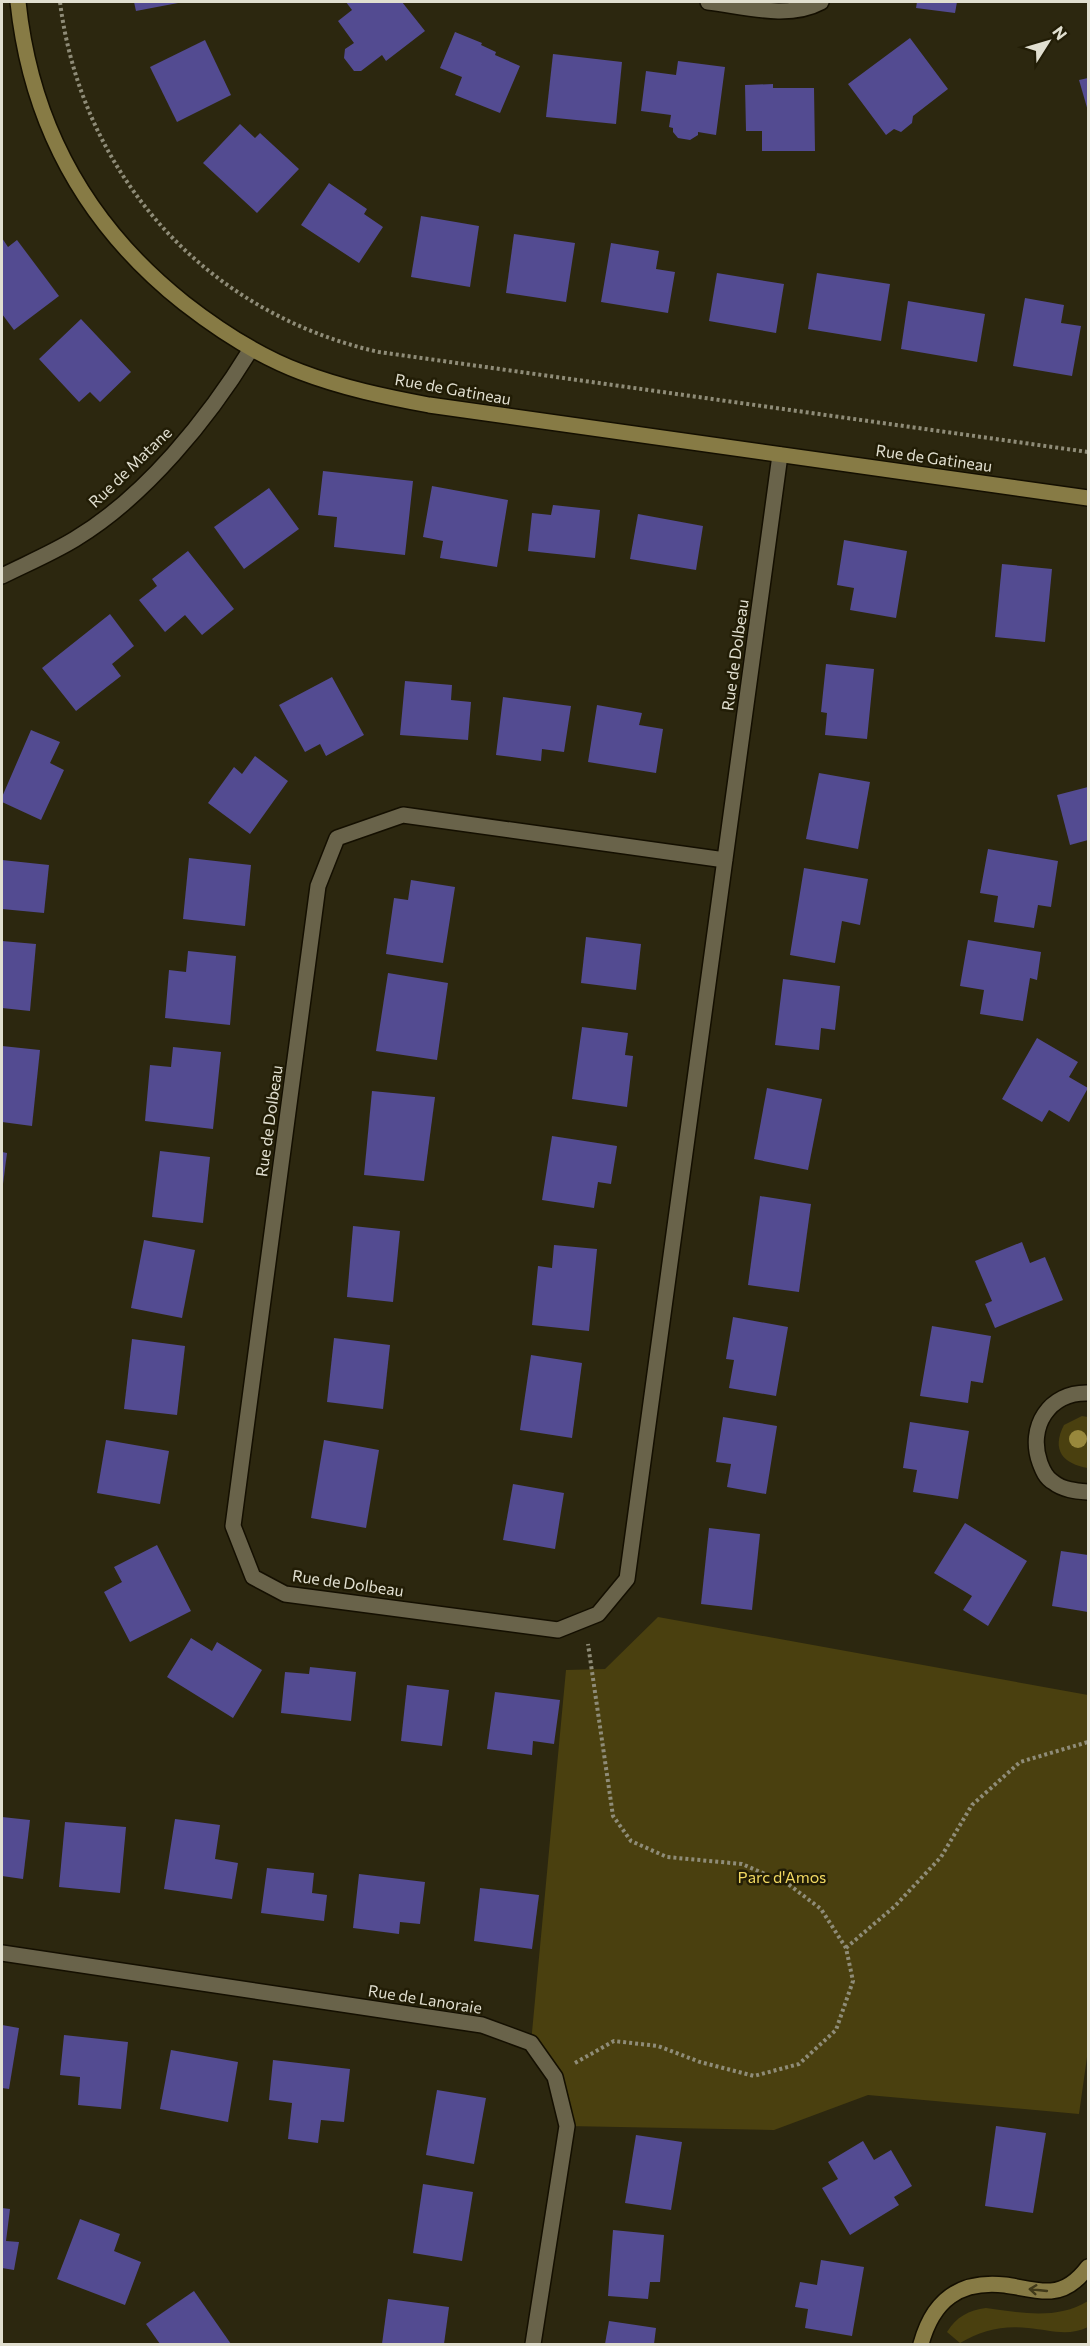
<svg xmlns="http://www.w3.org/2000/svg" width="1090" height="2346" viewBox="0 0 1090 2346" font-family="Commissioner,sans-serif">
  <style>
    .green { fill: #4a400f }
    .building { fill: #534b91 }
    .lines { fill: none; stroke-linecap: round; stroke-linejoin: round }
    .street-casing { stroke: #140f00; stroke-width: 18 }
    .secondary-casing { stroke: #140f00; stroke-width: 18 }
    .path { stroke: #8f8c78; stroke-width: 4; stroke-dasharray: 3 3; stroke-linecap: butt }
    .street { stroke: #69634a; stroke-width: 15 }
    .secondary { stroke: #877b45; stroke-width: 15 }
    .tree { fill: #98883c }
    .oneway { stroke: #403919 }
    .labels { text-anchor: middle; stroke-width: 5; stroke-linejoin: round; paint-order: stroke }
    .street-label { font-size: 16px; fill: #e1dfd0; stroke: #221d06 }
    .park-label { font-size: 16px; fill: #f1d861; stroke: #221d06 }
  </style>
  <rect width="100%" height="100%" fill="#2c270f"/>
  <!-- green -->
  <g class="green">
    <path d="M1082 1416 1088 1417V1468C1063 1464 1051 1450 1064 1425Z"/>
    <polygon points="658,1617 1088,1695 1088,2050 1079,2114 868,2095 774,2130 567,2126 555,2077 531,2043 566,1670 605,1669"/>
    <path d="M1088 2301V2327C1068 2337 1050 2330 1028 2328 1004 2325 981 2330 960 2343L947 2332C956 2317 969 2310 986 2308 1021 2313 1057 2320 1088 2301Z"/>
  </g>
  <!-- building -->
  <g class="building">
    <polygon points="134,2 178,2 178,3 136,11"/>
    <polygon points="346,2 402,2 425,31 386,61 382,55 361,71 354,71 344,58 345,49 354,43 338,21 352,10"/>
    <polygon points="917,2 957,2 955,13 916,8"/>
    <polygon points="455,32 482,43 481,45 496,52 495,55 520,66 500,113 455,95 462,77 440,68"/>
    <polygon points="910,38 948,89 913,116 912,123 901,132 894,129 886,135 848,84"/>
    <polygon points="205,40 231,95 177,122 150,67"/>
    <polygon points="553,54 622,62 616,124 546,117"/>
    <polygon points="678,61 725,67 716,135 698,132 698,135 690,140 678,138 673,132 673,128 669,127 671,115 641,111 646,71 676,75"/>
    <polygon points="1088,78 1088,111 1079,80"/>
    <polygon points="773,84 773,88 814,88 815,151 762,151 762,131 746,131 745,85"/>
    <polygon points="240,124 255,138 260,133 299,169 257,213 203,163"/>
    <polygon points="329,183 367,209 364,214 383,227 359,263 301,225"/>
    <polygon points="421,216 479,226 470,287 411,277"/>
    <polygon points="514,234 575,243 566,302 506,293"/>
    <polygon points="2,238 8,247 17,240 59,296 14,330 2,314"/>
    <polygon points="611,243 659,251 656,269 675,272 668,313 601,302"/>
    <polygon points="717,273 784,284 776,333 709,321"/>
    <polygon points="817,273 890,284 881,341 808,329"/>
    <polygon points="1025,298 1064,305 1061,323 1081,326 1072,376 1013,366"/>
    <polygon points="908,301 985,314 977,362 901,349"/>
    <polygon points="81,319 131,372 100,402 90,392 79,402 39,359"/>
    <polygon points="323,471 413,481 405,555 334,547 337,517 318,515"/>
    <polygon points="432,486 508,500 497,567 440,558 443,541 423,537"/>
    <polygon points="269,488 299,529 244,569 214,527"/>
    <polygon points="553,505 600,510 595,558 528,551 532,513 551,515"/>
    <polygon points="638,514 703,526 696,570 630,559"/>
    <polygon points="844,540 907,551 896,618 850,610 854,588 837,585"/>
    <polygon points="188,551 234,609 202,635 185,615 165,632 139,600 157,586 152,579"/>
    <polygon points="1002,564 1052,569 1045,642 995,637"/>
    <polygon points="110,614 134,646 112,664 121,676 76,711 42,668"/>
    <polygon points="826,664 874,669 867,739 825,735 827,713 821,712"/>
    <polygon points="332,677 364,735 326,756 320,744 305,752 279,705"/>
    <polygon points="405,681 452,685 451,700 471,702 468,740 400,735"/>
    <polygon points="503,697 571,706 564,752 542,749 541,761 496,755"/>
    <polygon points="597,705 642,713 639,725 663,729 656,773 588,762"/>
    <polygon points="31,730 60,742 50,763 64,770 41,820 2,802 2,797"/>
    <polygon points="255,756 288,781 250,834 208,803 234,767 242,774"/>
    <polygon points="819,773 870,782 858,849 806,839"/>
    <polygon points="1088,787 1088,840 1070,845 1057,795"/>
    <polygon points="988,849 1058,861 1051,907 1038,905 1034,928 994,922 998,896 980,893"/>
    <polygon points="189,858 251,865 245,926 183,919"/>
    <polygon points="2,860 49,865 44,913 2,909"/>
    <polygon points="804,868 868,879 860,925 842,921 835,963 790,955"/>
    <polygon points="411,880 455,887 443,963 386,954 394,898 408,900"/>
    <polygon points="586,937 641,944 636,990 581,983"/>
    <polygon points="968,940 1041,952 1037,980 1030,978 1023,1021 980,1014 984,990 960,986"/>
    <polygon points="2,941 36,944 30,1011 2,1008"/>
    <polygon points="188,951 236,956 230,1025 165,1018 169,970 186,972"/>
    <polygon points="388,973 448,983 437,1060 376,1051"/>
    <polygon points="783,979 840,986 835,1030 821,1028 819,1050 775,1045"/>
    <polygon points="582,1027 628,1033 625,1055 633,1056 627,1107 572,1099"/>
    <polygon points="1037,1038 1078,1062 1069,1077 1088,1088 1069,1122 1049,1110 1042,1122 1002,1099"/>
    <polygon points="2,1046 40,1050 32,1126 2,1122"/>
    <polygon points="173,1047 221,1052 213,1129 145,1121 150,1065 171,1067"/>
    <polygon points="767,1088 822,1099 808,1170 754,1159"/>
    <polygon points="372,1091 435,1097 424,1181 364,1175"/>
    <polygon points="552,1136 617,1146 611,1184 598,1182 594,1208 542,1200"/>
    <polygon points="160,1151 210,1157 203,1223 152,1217"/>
    <polygon points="2,1152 7,1153 3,1184 2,1184"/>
    <polygon points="760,1196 811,1204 799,1292 748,1285"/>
    <polygon points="353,1226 400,1231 393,1302 347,1297"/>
    <polygon points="144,1240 195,1250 182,1318 131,1308"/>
    <polygon points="1022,1242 1030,1263 1045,1257 1063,1300 995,1328 985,1304 992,1301 975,1261"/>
    <polygon points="554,1245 597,1249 589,1331 532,1325 538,1266 552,1268"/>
    <polygon points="733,1317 788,1327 776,1396 729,1388 734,1360 726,1359"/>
    <polygon points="932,1326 991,1336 983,1383 971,1381 968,1403 920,1396"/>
    <polygon points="334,1338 390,1345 383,1409 327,1402"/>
    <polygon points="132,1339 185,1346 177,1415 124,1409"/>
    <polygon points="531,1355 582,1363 572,1438 520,1430"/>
    <polygon points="723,1417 777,1426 766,1494 727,1487 731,1464 716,1462"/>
    <polygon points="910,1422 969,1431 958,1499 913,1492 917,1470 903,1468"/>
    <polygon points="106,1440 169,1451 160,1504 97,1493"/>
    <polygon points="324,1440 379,1450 366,1528 311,1518"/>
    <polygon points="513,1484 564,1493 555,1549 503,1540"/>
    <polygon points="965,1523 1027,1561 988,1626 963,1610 972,1596 934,1573"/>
    <polygon points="709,1528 760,1534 752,1610 701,1604"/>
    <polygon points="157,1545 191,1611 130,1642 104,1592 122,1582 114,1567"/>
    <polygon points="1061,1551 1088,1555 1088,1612 1052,1606"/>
    <polygon points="191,1638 212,1651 217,1642 262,1670 233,1718 167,1677"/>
    <polygon points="310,1667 356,1672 351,1721 281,1713 285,1672 309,1674"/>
    <polygon points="407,1685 449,1690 442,1746 401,1741"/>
    <polygon points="495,1692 560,1700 554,1744 533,1741 532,1755 487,1749"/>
    <polygon points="2,1817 30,1820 23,1879 2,1876"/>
    <polygon points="175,1819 220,1825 215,1859 238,1863 232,1899 164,1889"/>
    <polygon points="65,1822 126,1827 120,1893 59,1887"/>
    <polygon points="267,1868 314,1873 312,1893 327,1895 324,1921 261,1913"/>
    <polygon points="359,1874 425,1882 420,1924 400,1922 399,1934 353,1928"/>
    <polygon points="480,1888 539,1895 532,1949 474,1941"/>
    <polygon points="2,2025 19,2028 9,2089 2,2088"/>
    <polygon points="64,2035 128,2042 121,2109 78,2105 80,2077 60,2075"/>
    <polygon points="171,2050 238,2062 228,2122 160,2109"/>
    <polygon points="273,2060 350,2069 344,2122 321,2120 318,2143 288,2139 292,2103 269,2100"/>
    <polygon points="437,2090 486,2098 474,2164 426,2155"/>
    <polygon points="996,2126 1046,2133 1033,2213 985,2206"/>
    <polygon points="636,2135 682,2142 671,2210 625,2203"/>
    <polygon points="863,2141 874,2160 891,2150 912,2186 894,2197 899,2205 850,2235 822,2188 838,2179 828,2162"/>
    <polygon points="423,2184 473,2192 462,2261 413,2253"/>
    <polygon points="2,2208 10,2209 6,2241 19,2242 14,2270 2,2268"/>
    <polygon points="80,2219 120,2234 114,2251 141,2262 125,2305 57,2279"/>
    <polygon points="613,2230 664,2235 660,2282 650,2282 648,2299 608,2296"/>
    <polygon points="821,2260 864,2267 852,2336 805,2328 808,2309 795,2307 800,2282 817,2285"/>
    <polygon points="194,2291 231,2344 160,2344 146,2324"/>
    <polygon points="388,2299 449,2307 444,2344 382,2344"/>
    <polygon points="609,2321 656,2328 654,2344 605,2344"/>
  </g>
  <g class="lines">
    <!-- street casing -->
    <g class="street-casing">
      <g id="street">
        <path d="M708 2C743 6 788 20 821 2"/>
        <path d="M2 576C26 564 52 553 75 539 145 497 209 418 251 349"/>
        <polyline points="725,860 403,815 337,838 318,886 233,1526 253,1577 285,1594 558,1630 598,1614 627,1579 780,455"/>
        <path d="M1088 1393C1049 1392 1027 1427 1040 1463 1043 1471 1046 1478 1053 1482 1063 1490 1076 1491 1088 1492"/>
        <polyline points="2,1953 482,2025 531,2043 555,2077 567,2126 533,2344"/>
      </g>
    </g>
    <!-- secondary casing -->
    <g class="secondary-casing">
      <g id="secondary">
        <path d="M18 2C31 125 87 226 184 303 220 331 258 356 301 372 343 388 386 397 429 405L1088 498"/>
        <path d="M921 2344C933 2300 959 2280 1005 2285 1020 2287 1036 2292 1051 2291 1066 2290 1079 2279 1088 2267"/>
      </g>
    </g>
    <!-- path -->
    <g class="path">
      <path d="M60 2C82 176 207 314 379 352L1088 452"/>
      <polyline points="846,1948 895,1906 941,1857 972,1805 1020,1762 1088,1742"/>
      <polyline points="575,2063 614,2041 658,2046 700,2062 754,2076 799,2064 836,2030 853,1981 846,1948 821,1909 788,1884 742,1864 667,1857 631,1841 613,1816 588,1644"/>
    </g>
    <!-- street -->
    <use href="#street" class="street"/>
    <!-- secondary -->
    <use href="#secondary" class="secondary"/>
  </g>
  <!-- trees -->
  <circle class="tree" cx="1078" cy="1439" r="9"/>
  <!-- one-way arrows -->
  <defs><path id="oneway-shaft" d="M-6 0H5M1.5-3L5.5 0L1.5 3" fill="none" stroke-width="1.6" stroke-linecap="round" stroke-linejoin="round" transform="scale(1.5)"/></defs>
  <use class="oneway" href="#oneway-shaft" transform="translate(1038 2290) rotate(-174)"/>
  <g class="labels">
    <!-- street labels -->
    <g class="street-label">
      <text transform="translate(453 389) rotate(10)" y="6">Rue de Gatineau</text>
      <text transform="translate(934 458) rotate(8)" y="6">Rue de Gatineau</text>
      <text transform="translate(130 467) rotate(-44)" y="6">Rue de Matane</text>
      <text transform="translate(735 655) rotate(-82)" y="6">Rue de Dolbeau</text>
      <text transform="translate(269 1121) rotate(-82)" y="6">Rue de Dolbeau</text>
      <text transform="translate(348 1583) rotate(8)" y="6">Rue de Dolbeau</text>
      <text transform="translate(425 1999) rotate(9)" y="6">Rue de Lanoraie</text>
    </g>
    <!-- park labels -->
    <g class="park-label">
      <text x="782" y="1883">Parc d'Amos</text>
    </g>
  </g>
  <!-- border -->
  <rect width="1090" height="2346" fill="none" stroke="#e1dfd0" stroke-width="6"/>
  <!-- north arrow -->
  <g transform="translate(1048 42) rotate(53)" stroke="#221d06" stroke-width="4.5" paint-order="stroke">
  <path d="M0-4.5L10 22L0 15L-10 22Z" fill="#e1dfd0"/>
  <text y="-9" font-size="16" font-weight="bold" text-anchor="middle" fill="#e1dfd0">N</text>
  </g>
</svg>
